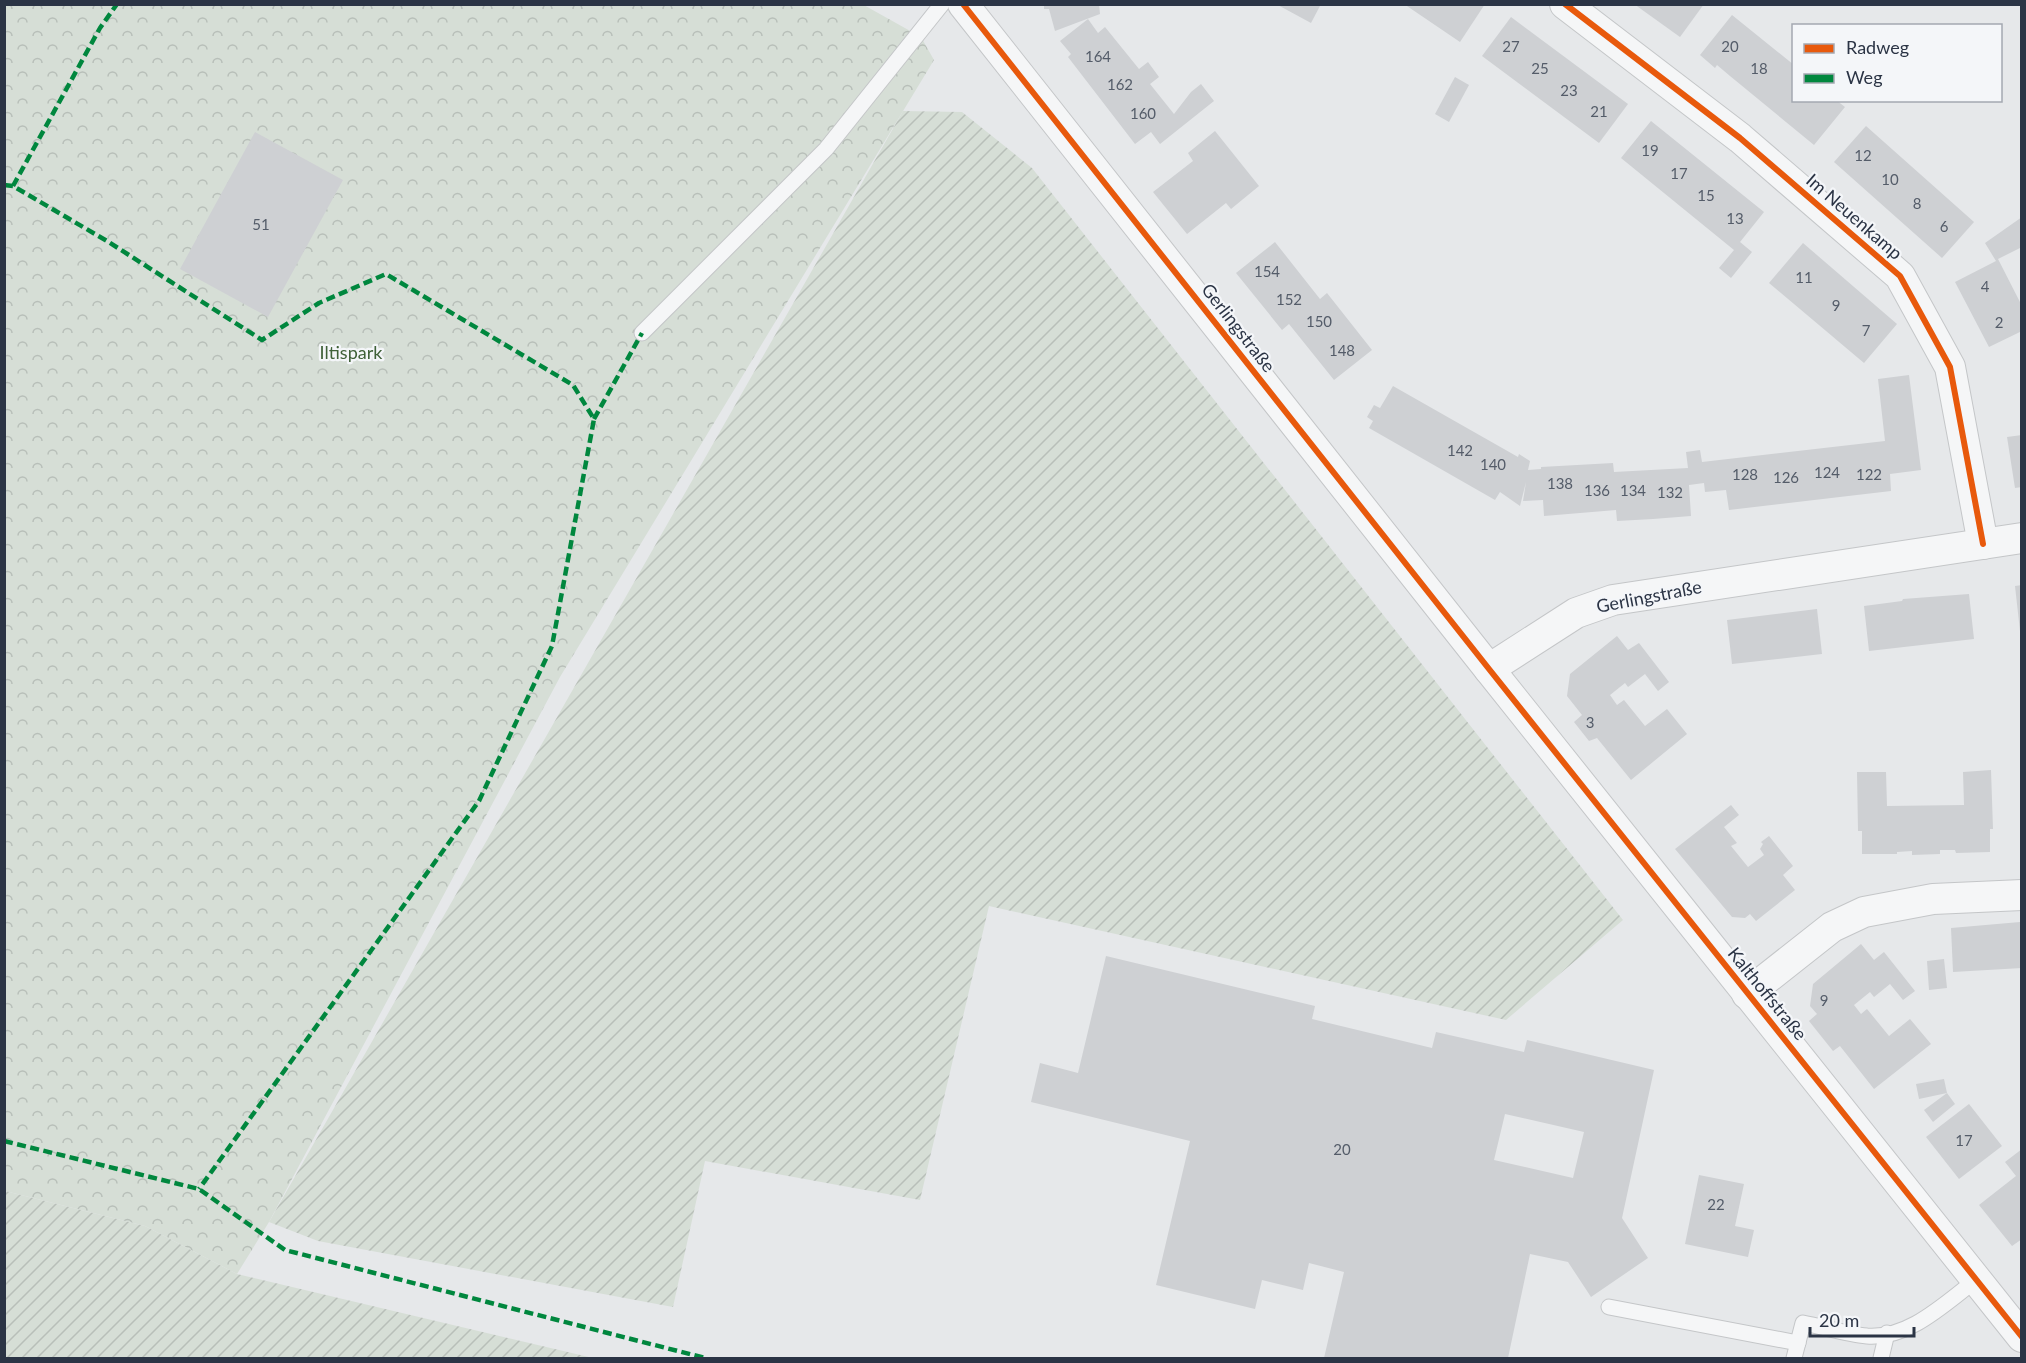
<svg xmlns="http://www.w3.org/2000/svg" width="2026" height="1363" viewBox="0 0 2026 1363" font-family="Lato,sans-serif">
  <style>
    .park { fill: url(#park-crowns) }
    .garden { fill: url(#garden-furrows) }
    .building { fill: #ced0d3; fill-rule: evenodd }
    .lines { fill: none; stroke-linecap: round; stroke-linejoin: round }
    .lane-casing { stroke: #c4c6c8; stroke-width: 17 }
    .street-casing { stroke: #c4c6c8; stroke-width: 32 }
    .lane { stroke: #f5f6f7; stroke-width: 15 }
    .street { stroke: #f5f6f7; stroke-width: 30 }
    .quiet { stroke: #00873e; stroke-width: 4.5; stroke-dasharray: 9 4.5; stroke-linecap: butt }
    .cycleway-casing { stroke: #f4f6f9; stroke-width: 10 }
    .cycleway { stroke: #e8590c; stroke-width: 6 }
    .labels { text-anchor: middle; stroke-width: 4.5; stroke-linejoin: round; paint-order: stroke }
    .number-label { font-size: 15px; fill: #545c69 }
    .street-label { font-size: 18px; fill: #2b3445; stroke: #f4f6f9 }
    .park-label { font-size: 18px; fill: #3f6138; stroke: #f4f6f9 }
  </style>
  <defs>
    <pattern id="park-crowns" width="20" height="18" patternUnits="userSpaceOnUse" patternTransform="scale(1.5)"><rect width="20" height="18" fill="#d6ded6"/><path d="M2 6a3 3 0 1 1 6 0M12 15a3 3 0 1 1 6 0" fill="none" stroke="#b8bfb9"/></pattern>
    <pattern id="garden-furrows" width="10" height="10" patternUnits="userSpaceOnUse" patternTransform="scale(1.5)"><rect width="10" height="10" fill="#d6ded6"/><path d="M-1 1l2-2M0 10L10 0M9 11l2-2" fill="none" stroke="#b8bfb9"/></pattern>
  </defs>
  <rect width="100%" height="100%" fill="#e6e8ea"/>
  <!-- park -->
  <polygon class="park" points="862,4 921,37 934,60 560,677 269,1222 237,1274 145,1226 5,1191 5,5"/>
  <!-- garden -->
  <g class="garden">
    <polygon points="903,111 962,112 1032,168 1623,920 1506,1020 989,906 920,1200 705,1161 673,1307 318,1241 269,1222"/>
    <polygon points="5,1191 145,1226 237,1274 593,1358 5,1358"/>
  </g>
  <!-- building -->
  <g class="building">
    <polygon points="1044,4 1099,4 1100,14 1055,31 1049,9 1044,9"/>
    <polygon points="1276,4 1321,4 1311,23"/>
    <polygon points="1404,4 1485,4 1460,42"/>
    <polygon points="1634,4 1704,4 1680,37"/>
    <polygon points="1732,15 1794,65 1794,100 1836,100 1845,107 1814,145 1730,76 1717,65 1715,68 1700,55"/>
    <polygon points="1511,17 1628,104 1599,143 1482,56"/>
    <polygon points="1088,19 1098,33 1105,27 1139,69 1148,62 1159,77 1150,84 1174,114 1191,92 1201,84 1214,101 1160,144 1151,132 1135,144 1068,57 1071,54 1060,41"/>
    <polygon points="1455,77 1469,85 1449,122 1435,114"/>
    <polygon points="1651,121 1764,212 1740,242 1752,252 1731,278 1719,268 1734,250 1621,158"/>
    <polygon points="1866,126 1974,222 1942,258 1834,162"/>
    <polygon points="1215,131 1259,186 1231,209 1226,203 1187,234 1153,192 1193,161 1188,153"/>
    <polygon points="255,132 343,180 268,317 180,269"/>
    <polygon points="2022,217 2022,247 1998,259 2022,306 2022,331 1989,347 1955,282 1996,261 1985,243"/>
    <polygon points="1275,242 1320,299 1327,293 1372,350 1334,380 1289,324 1282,330 1236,273"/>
    <polygon points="1803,243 1897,324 1864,363 1769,283"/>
    <polygon points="1909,375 1921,470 1890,474 1891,491 1729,510 1726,490 1705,492 1704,483 1689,485 1691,516 1653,519 1617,521 1616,510 1544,516 1543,500 1523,501 1526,482 1520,506 1500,492 1495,500 1369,428 1373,421 1367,417 1374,405 1380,408 1393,386 1518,457 1519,454 1530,461 1528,470 1541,469 1541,467 1613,463 1614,472 1688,468 1686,452 1700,450 1702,462 1885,441 1878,379"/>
    <polygon points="2022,435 2022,487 2015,488 2007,437"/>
    <polygon points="2022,585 2022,631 2020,631 2015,586"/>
    <polygon points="1969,594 1974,639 1869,651 1864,606 1902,601 1903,599"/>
    <polygon points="1817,609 1822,654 1732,664 1727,620"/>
    <polygon points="1617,636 1628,650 1639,643 1669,682 1658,691 1645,674 1628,687 1625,683 1610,695 1617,705 1624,700 1645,726 1667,709 1687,734 1631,780 1597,738 1589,741 1574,722 1582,715 1567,696 1570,674"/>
    <polygon points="1991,770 1993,829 1990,829 1990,852 1956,853 1955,850 1940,850 1940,854 1912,855 1912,851 1897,852 1897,854 1862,854 1862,831 1858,831 1857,772 1886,772 1887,806 1964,805 1963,772"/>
    <polygon points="1731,805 1739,815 1724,827 1737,843 1731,846 1748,867 1764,855 1760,849 1763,844 1761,842 1769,836 1793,866 1783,875 1795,890 1756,921 1750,914 1745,918 1732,917 1675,849"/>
    <polygon points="2020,922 2022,968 1953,972 1951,928"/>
    <polygon points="1861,944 1874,960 1884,952 1915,991 1903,1000 1890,984 1874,997 1870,992 1854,1005 1861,1014 1867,1009 1889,1036 1910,1019 1931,1044 1874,1089 1840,1046 1833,1051 1809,1021 1817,1014 1810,1006 1813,984"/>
    <path d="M1106 956 1315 1006 1312 1019 1432 1048 1436 1032 1524 1052 1527 1040 1654 1070 1622 1218 1648 1258 1591 1297 1568 1262 1530 1254 1508 1358H1324L1344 1272 1309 1263 1303 1290 1262 1280 1255 1309 1156 1285 1190 1141 1031 1102 1040 1063 1078 1073ZM1505 1114 1584 1132 1573 1178 1494 1160Z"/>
    <polygon points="1944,959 1947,988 1929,990 1927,961"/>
    <polygon points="1944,1079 1947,1093 1919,1099 1916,1084"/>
    <polygon points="1947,1093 1955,1104 1933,1122 1924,1110"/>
    <polygon points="1969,1104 2002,1146 1959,1179 1926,1137"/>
    <polygon points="2022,1149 2022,1239 2012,1246 1979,1205 2016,1176 2005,1162"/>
    <polygon points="1699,1175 1744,1184 1735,1226 1754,1230 1748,1257 1685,1244"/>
  </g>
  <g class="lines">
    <!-- lane casing -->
    <g class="lane-casing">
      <g id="lane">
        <polyline points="642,333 826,149 942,4"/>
        <polyline points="1609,1307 1798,1343"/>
        <path d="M1794 1358 1803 1323C1824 1327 1846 1334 1867 1336 1909 1339 1944 1304 1976 1280"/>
        <polyline points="1881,1358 1887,1333"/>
      </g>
    </g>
    <!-- street casing -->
    <g class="street-casing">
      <g id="street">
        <polyline points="963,4 1489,669 2022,1337"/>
        <polyline points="1565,4 1740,138 1900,276 1950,367 1983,544"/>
        <polyline points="1489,669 1576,613 1613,600 2022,538"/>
        <polyline points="1747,994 1832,927 1864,912 1933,899 2022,895"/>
      </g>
    </g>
    <!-- lane -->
    <use href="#lane" class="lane"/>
    <!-- street -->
    <use href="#street" class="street"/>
    <!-- quiet -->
    <g class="quiet">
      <polyline points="4,185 13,186 107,241 262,340 319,303 386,274 573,385 594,419 552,646 479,801 199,1189"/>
      <polyline points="13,186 100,28 117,4"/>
      <polyline points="594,419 642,333"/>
      <polyline points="4,1141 199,1189 285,1250 705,1358"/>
    </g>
    <!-- cycleway casing -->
    <g class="cycleway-casing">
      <g id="cycleway">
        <polyline points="963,4 1489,669 2022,1337"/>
        <polyline points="1565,4 1740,138 1900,276 1950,367 1983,544"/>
      </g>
    </g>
    <!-- cycleway -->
    <use href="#cycleway" class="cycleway"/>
  </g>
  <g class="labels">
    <!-- number labels -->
    <g class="number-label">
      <text x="1511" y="52">27</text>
      <text x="1730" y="52">20</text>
      <text x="1098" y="62">164</text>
      <text x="1540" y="74">25</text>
      <text x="1759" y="74">18</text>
      <text x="1120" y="90">162</text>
      <text x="1569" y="96">23</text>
      <text x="1599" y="117">21</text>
      <text x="1143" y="119">160</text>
      <text x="1650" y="156">19</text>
      <text x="1863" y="161">12</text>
      <text x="1679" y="179">17</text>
      <text x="1890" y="185">10</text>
      <text x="1706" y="201">15</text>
      <text x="1917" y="209">8</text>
      <text x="1735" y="224">13</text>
      <text x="261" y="230">51</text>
      <text x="1944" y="232">6</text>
      <text x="1267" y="277">154</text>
      <text x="1804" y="283">11</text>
      <text x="1985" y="292">4</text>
      <text x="1289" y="305">152</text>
      <text x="1836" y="311">9</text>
      <text x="1319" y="327">150</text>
      <text x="1999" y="328">2</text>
      <text x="1866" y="336">7</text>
      <text x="1342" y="356">148</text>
      <text x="1460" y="456">142</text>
      <text x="1493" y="470">140</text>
      <text x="1827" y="478">124</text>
      <text x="1745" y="480">128</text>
      <text x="1869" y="480">122</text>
      <text x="1786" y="483">126</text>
      <text x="1560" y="489">138</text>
      <text x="1597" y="496">136</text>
      <text x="1633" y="496">134</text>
      <text x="1670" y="498">132</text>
      <text x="1590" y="728">3</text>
      <text x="1824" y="1006">9</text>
      <text x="1964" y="1146">17</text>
      <text x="1342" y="1155">20</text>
      <text x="1716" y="1210">22</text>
    </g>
    <!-- street labels -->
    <g class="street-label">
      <text transform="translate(1854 217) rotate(41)" y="6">Im Neuenkamp</text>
      <text transform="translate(1238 328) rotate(52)" y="6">Gerlingstraße</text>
      <text transform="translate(1649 597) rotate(-11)" y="6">Gerlingstraße</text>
      <text transform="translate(1767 994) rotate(51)" y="6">Kalthoffstraße</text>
    </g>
    <!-- park labels -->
    <g class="park-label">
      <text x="351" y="359">Iltispark</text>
    </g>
  </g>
  <!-- border -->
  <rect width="2026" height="1363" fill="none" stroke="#2b3445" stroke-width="12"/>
  <!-- legend -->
  <rect x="1792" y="24" width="210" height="78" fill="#f4f6f9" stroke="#a4a8b1" stroke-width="1.5"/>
  <rect x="1804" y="44" width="30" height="9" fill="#e8590c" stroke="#a4a8b1" stroke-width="1.5"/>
  <text x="1846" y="54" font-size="18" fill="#2b3445">Radweg</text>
  <rect x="1804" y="74" width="30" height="9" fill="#00873e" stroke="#a4a8b1" stroke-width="1.5"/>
  <text x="1846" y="84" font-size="18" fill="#2b3445">Weg</text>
  <!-- scale -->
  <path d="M1810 1327v9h104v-9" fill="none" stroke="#2b3445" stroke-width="3"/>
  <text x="1819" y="1327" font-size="18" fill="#2b3445" stroke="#f4f6f9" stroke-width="4.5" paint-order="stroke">20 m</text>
</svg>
